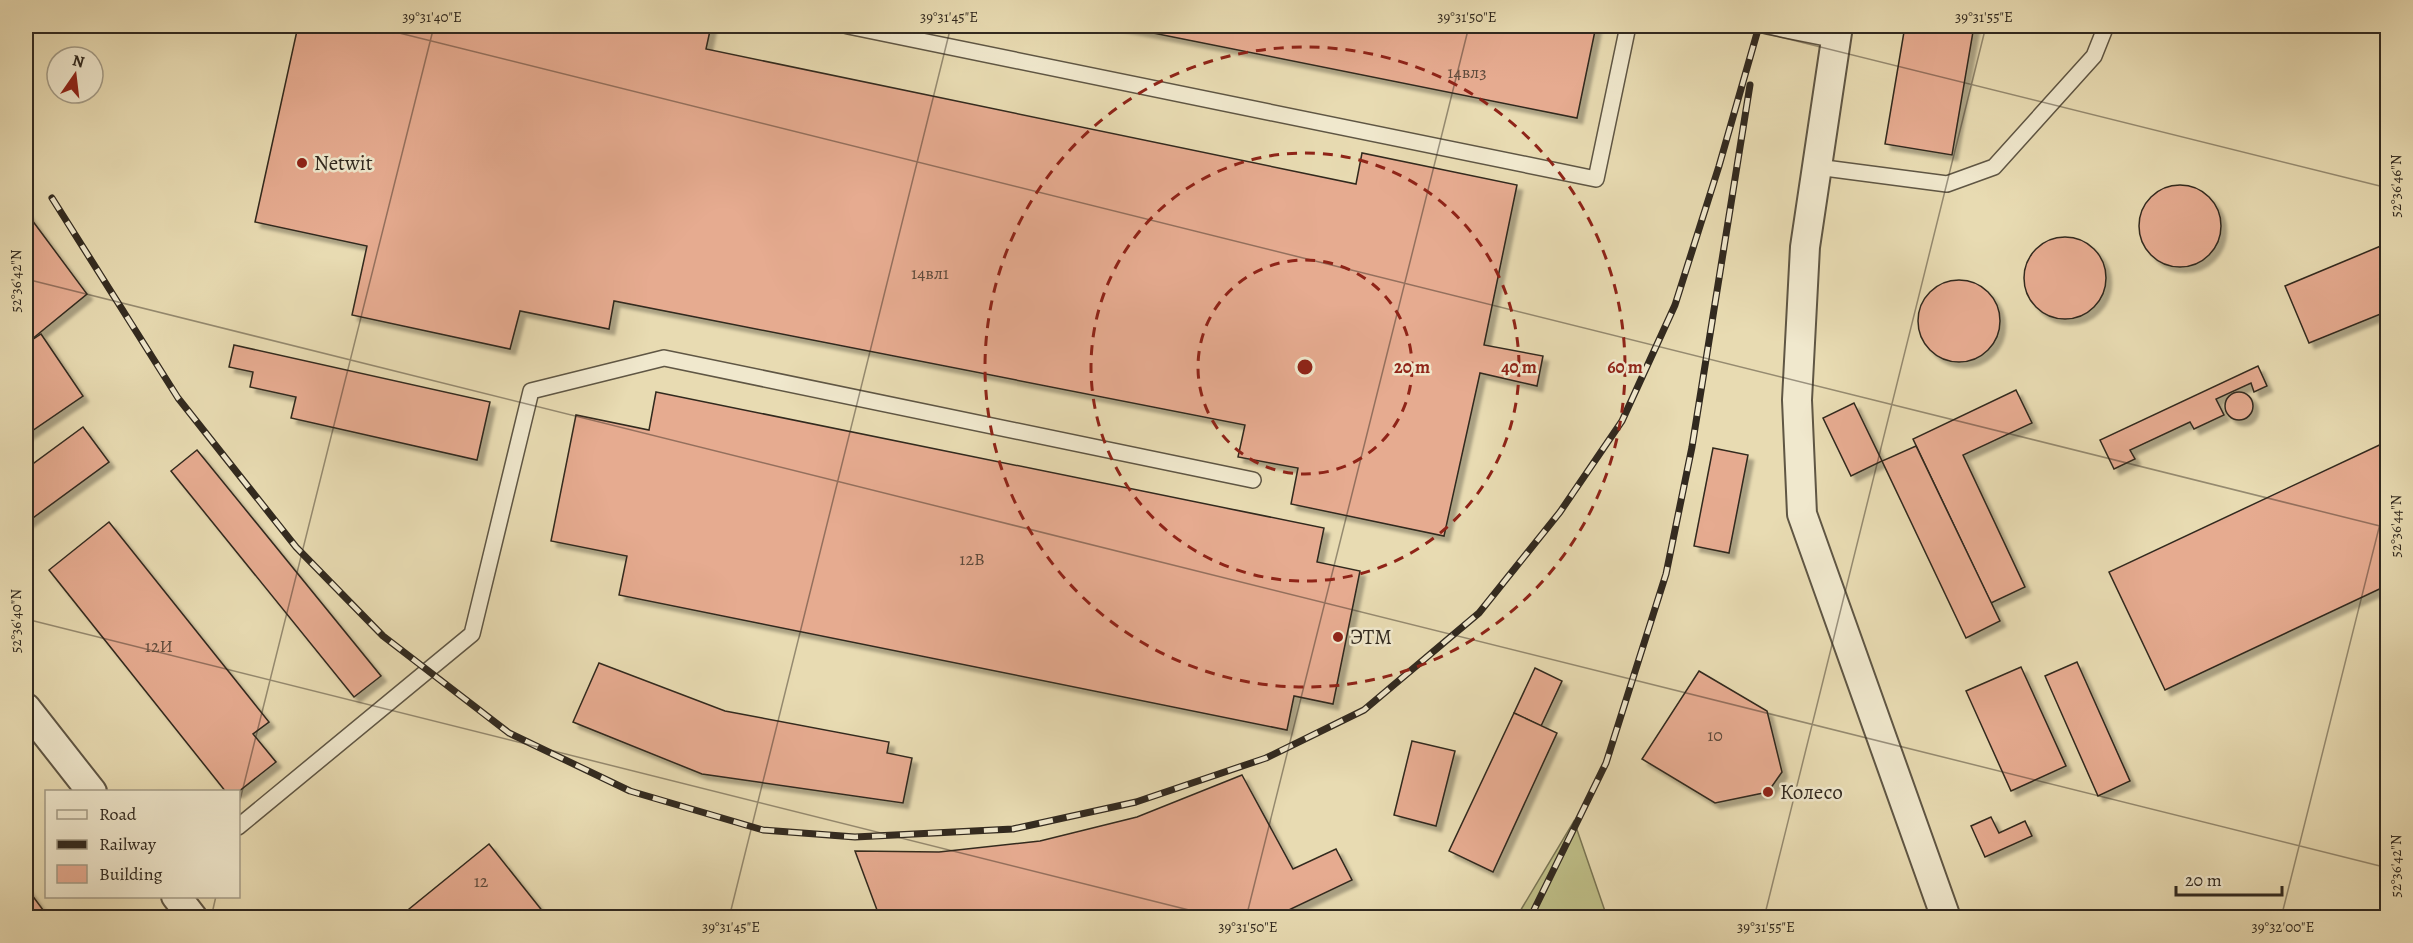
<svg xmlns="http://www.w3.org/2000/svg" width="2413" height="943" viewBox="0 0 2413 943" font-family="Alegreya,serif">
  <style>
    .green { fill: #bebe87; stroke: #787453; stroke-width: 1.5 }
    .building { fill: #e6ab90; stroke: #31291f; stroke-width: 1.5; filter: url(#shadow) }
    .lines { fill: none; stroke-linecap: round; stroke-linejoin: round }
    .lane-casing { stroke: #5f5644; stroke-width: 18 }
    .street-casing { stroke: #5f5644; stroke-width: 32 }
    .lane { stroke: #f0e8cd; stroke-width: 15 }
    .street { stroke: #f0e8cd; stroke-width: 28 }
    .rail-casing { stroke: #31291f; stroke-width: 7 }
    .rail { stroke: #f0e8cd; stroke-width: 4.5; stroke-dasharray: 14; stroke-linecap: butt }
    .ticks { fill: none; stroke: #31291f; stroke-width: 1.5; stroke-opacity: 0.45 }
    .ring { fill: none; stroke: #8f2418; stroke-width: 3; stroke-dasharray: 10 8 }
    .poi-dot { fill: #8f2418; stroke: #f0e8cd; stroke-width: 2 }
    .labels { text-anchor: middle; stroke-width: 5; stroke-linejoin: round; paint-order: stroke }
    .number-label { font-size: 18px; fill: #5e4a3b }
    .poi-label { font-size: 21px; fill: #31291f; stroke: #f0e8cd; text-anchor: start }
    .centre { fill: #8f2418; stroke: #f0e8cd; stroke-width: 3 }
    .ring-label { font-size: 18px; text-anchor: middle; font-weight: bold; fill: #8f2418; stroke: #f0e8cd; stroke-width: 5; stroke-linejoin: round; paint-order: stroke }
    .neatline { fill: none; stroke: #31291f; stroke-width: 2 }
    .ticks-label { font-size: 15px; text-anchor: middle; fill: #31291f }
  </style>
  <defs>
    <filter id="shadow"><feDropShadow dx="5.5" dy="5.5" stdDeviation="1.5" flood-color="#0004"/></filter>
  </defs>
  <rect width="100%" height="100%" fill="#e8dbb2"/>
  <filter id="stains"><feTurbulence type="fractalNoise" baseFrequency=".00333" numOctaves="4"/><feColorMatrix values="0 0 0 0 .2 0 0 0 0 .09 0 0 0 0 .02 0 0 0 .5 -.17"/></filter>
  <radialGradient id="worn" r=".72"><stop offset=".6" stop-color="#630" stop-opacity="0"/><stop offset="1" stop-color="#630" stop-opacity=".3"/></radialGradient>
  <!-- green -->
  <polygon class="green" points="1574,821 1607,917 1515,917 1519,913"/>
  <!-- building -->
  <g class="building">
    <polygon points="298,26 577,26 607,32 609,26 711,26 706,49 1356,184 1362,153 1517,185 1484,345 1543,356 1537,386 1480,373 1444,536 1291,504 1298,468 1238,457 1245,425 614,301 609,329 520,311 510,349 352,315 367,246 255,222"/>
    <polygon points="1118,26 1596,26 1577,118"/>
    <polygon points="1905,26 1974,26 1952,155 1885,144"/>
    <circle cx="2180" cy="226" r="41"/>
    <polygon points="26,212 87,294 26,344"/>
    <circle cx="2065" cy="278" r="41"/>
    <polygon points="2388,243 2388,311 2309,343 2285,286"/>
    <circle cx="1959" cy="321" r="41"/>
    <polygon points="41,334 83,396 26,435 26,344"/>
    <polygon points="234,345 490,402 477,460 291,418 296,397 250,387 253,372 229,367"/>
    <polygon points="2258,366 2267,386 2254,392 2251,383 2216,399 2224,415 2194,429 2190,422 2130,450 2135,459 2114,469 2100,440"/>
    <polygon points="2016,390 2032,423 1963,455 2025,587 1991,603 1913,439"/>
    <circle cx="2239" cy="406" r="14"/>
    <polygon points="656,392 1324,528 1317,562 1360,571 1333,704 1294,696 1287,730 619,595 627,556 551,541 576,415 649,430"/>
    <polygon points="1854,403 1882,461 1851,476 1823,418"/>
    <polygon points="83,427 109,462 26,523 26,469"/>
    <polygon points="2388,441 2388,585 2165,690 2109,572"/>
    <polygon points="1916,446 2000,621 1966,638 1882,461"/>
    <polygon points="1713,448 1748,455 1729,553 1694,546"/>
    <polygon points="197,450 381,676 354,697 171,471"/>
    <polygon points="109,522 269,722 253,734 276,762 238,792 226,792 49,570"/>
    <polygon points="2077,662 2130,781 2098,796 2045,676"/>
    <polygon points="599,663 725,711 889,742 887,753 912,758 903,803 702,774 573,722"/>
    <polygon points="2021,667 2066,766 2011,791 1966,691"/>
    <polygon points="1535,668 1562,681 1541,726 1514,713"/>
    <polygon points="1699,671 1767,711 1782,772 1768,792 1715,803 1642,759"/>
    <polygon points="1514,713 1557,733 1493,872 1449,851"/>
    <polygon points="1412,741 1455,751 1436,826 1394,815"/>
    <polygon points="1242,775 1293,869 1336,849 1352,880 1272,918 880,918 855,851 939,852 1040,841 1137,817"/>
    <polygon points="1991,817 1999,833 2025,821 2032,836 1985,857 1971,826"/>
    <polygon points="489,844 548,918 398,918"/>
    <polygon points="26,887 49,918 26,918"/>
  </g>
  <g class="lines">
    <!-- lane casing -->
    <g class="lane-casing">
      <g id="lane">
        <polyline points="848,26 1596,179 1628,26"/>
        <polyline points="1767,26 1836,40"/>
        <polyline points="1817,167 1947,184 1994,167 2094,56 2106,26"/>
        <polyline points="238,827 472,634 531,391 664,358 1253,480"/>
      </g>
    </g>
    <!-- street casing -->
    <g class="street-casing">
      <g id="street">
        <polyline points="1838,26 1805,247 1797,400 1802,514 1946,918"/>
        <polyline points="26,708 92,792"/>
        <polyline points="176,896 193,918"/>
      </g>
    </g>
    <!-- lane -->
    <use href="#lane" class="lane"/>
    <!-- street -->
    <use href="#street" class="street"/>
    <!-- rail casing -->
    <g class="rail-casing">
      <g id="rail">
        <polyline points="52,198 178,398 296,547 383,636 509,733 630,791 763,830 855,837 1013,829 1136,802 1266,758 1364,710 1479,613 1560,512 1622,421 1675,305 1719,166 1759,26"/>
        <polyline points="1530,918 1606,763 1666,574 1692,447 1750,85"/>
      </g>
    </g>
    <!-- rail -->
    <use href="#rail" class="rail"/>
  </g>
  <!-- ticks -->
  <path class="ticks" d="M371 26 2388 528M1736 26 2388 188M26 279 2388 868M26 619 1221 918M238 808 434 26M211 918 216 896M729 918 951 26M1246 918 1469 26M1764 918 1986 26M2281 918 2388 492"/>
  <!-- distance rings -->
  <g class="ring">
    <circle cx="1305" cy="367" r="107"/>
    <circle cx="1305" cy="367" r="214"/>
    <circle cx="1305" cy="367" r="320"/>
  </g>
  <!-- markers -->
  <g class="poi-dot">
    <circle cx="302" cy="163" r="6"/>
    <circle cx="1338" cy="637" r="6"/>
    <circle cx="1768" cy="792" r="6"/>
  </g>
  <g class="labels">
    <!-- number labels -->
    <g class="number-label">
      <text x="1467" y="78">14вл3</text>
      <text x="930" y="279">14вл1</text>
      <text x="972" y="565">12В</text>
      <text x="159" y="652">12И</text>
      <text x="1715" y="741">10</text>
      <text x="481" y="887">12</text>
    </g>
    <!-- poi labels -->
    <g class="poi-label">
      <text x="314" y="170">Netwit</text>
      <text x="1350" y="644">ЭТМ</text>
      <text x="1780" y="799">Колесо</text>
    </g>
  </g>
  <circle cx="1305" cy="367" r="9" class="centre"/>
  <g class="ring-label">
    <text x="1412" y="373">20 m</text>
    <text x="1519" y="373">40 m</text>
    <text x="1625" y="373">60 m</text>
  </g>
  <!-- margin -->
  <rect width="2413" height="943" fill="none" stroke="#e8dbb2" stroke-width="66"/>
  <!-- legend -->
  <rect x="45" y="790" width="195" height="108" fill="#f0e8cd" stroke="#a49c87" stroke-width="1.5"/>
  <rect x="57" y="810" width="30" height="9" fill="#f0e8cd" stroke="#a49c87" stroke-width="1.5"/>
  <text x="99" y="820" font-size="18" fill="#31291f">Road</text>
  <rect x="57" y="840" width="30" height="9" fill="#31291f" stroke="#a49c87" stroke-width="1.5"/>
  <text x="99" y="850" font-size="18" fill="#31291f">Railway</text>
  <rect x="57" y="865" width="30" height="18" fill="#e6ab90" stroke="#a49c87" stroke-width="1.5"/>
  <text x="99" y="880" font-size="18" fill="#31291f">Building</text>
  <!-- north arrow -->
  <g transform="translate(75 75) rotate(14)"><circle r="28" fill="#f0e8cd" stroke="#a49c87" stroke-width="1.5"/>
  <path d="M0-4.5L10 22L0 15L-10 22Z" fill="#8f2418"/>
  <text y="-9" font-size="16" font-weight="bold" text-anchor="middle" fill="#31291f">N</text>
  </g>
  <!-- scale -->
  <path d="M2176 886v9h106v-9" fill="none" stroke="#31291f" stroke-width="3"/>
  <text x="2185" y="886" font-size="18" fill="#31291f" stroke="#f0e8cd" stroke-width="4.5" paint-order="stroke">20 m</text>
  <rect x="33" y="33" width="2347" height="877" class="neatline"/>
  <g class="ticks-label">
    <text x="432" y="22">39°31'40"E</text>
    <text x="949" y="22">39°31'45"E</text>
    <text x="1467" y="22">39°31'50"E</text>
    <text x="1984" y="22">39°31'55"E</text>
    <text transform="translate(2396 186) rotate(-90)" y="5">52°36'46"N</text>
    <text transform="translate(16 281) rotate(-90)" y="5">52°36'42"N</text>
    <text transform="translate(2396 526) rotate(-90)" y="5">52°36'44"N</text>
    <text transform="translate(16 621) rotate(-90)" y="5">52°36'40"N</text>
    <text transform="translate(2396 866) rotate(-90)" y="5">52°36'42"N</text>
    <text x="731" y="932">39°31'45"E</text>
    <text x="1248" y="932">39°31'50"E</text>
    <text x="1766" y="932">39°31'55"E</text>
    <text x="2283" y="932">39°32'00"E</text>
  </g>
  <rect width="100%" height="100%" filter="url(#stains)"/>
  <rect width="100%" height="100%" fill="url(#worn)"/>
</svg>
